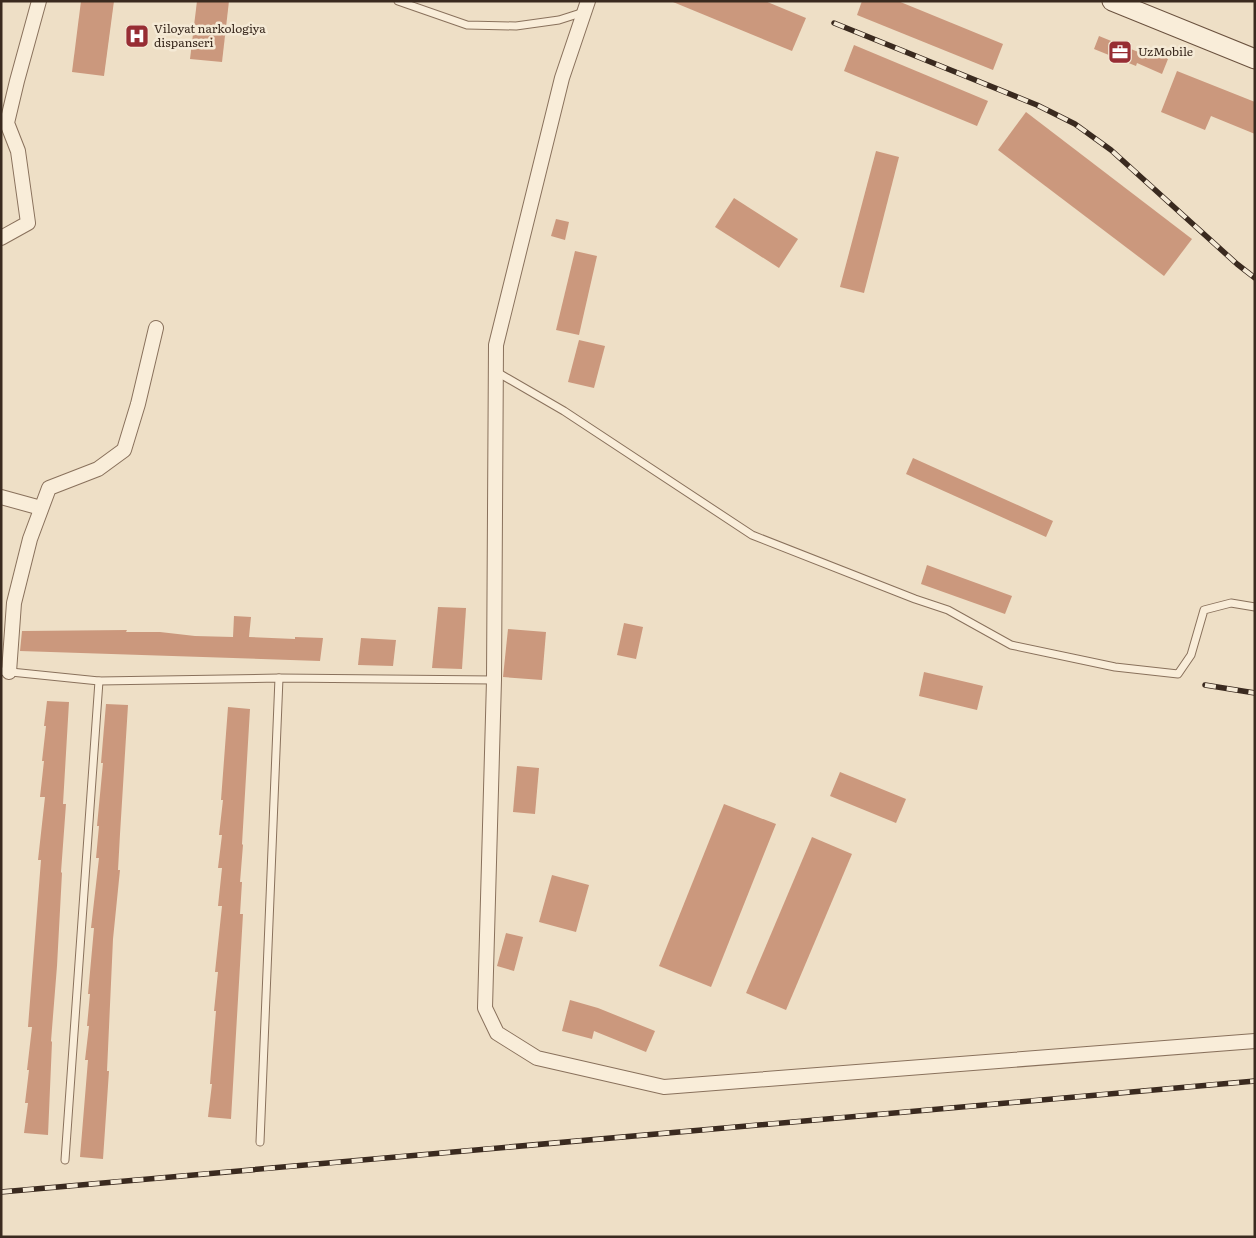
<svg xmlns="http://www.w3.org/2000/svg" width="1256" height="1238" viewBox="0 0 1256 1238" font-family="Literata,serif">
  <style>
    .building { fill: #cb987d }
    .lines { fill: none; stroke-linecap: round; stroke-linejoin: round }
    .service-casing { stroke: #89715c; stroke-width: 9 }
    .minor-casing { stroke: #89715c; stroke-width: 16 }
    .secondary-casing { stroke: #6b523f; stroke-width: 21 }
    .service { stroke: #f9edd9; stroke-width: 7 }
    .minor { stroke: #f9edd9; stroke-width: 14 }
    .secondary { stroke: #f9edd9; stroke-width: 19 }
    .rail-casing { stroke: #3a2a1f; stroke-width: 5.5 }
    .rail { stroke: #f5ead6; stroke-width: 4; stroke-dasharray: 11; stroke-linecap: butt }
    .labels { text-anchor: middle; stroke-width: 5; stroke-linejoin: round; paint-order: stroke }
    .poi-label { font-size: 12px; fill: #3a2a1f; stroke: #f5ead6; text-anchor: start }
  </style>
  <rect width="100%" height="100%" fill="#eedfc6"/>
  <!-- building -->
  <g class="building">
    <polygon points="81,1 114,1 104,76 72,72"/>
    <polygon points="197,1 229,1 222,62 190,59"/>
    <polygon points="765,1 806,18 792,51 673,2"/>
    <polygon points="862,1 898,1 1003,44 993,70 857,15"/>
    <polygon points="1099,36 1153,58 1156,53 1168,59 1162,74 1137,63 1136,66 1094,49"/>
    <polygon points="854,45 988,101 977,126 844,71"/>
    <polygon points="1177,71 1255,102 1255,134 1211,116 1205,130 1161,112"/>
    <polygon points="1026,112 1192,239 1164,276 998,150"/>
    <polygon points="876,151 899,157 864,293 840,287"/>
    <polygon points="734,198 798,239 779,268 715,227"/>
    <polygon points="556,219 569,222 565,240 551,236"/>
    <polygon points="575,251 597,256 579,335 556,330"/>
    <polygon points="579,340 605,346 594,388 568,382"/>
    <polygon points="913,458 1053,521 1046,537 906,474"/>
    <polygon points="927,565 1012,596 1005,614 921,584"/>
    <polygon points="438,607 466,608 462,669 432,668"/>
    <polygon points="234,616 251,617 249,637 295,639 295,637 323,638 320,661 20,651 22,631 127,630 126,632 160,632 195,636 233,637"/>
    <polygon points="624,623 643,627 636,659 617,655"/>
    <polygon points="508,629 546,632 542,680 503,677"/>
    <polygon points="361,638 396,640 393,666 358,665"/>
    <polygon points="924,672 983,686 977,710 919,696"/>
    <polygon points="47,701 69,702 63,804 66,804 61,872 62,873 57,966 51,1041 52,1042 48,1135 24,1133 28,1103 25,1103 29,1070 27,1070 32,1027 28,1027 41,860 38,860 45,797 40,797 44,761 42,761 46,726 44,726"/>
    <polygon points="106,704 128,705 120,834 118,870 120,870 113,939 107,1071 109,1071 103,1159 80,1157 88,1060 85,1060 89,1026 87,1026 90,994 88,994 94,928 91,928 99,858 96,858 99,826 97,826 103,763 101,763"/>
    <polygon points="228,707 250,709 242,844 243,845 240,882 242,882 240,914 243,914 231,1119 208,1117 212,1084 210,1084 216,1011 214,1011 218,972 215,972 222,906 218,906 222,868 218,868 222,835 219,835 223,800 221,800"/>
    <polygon points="517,766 539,768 535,814 513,812"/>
    <polygon points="840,772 906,799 896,823 830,796"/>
    <polygon points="724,804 776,824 711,987 659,966"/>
    <polygon points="812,837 852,854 786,1010 746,993"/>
    <polygon points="552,875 589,885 576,932 539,922"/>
    <polygon points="506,933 523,937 514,971 497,966"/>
    <polygon points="570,1000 598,1008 655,1031 646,1052 594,1031 592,1039 562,1031"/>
  </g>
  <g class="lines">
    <!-- service casing -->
    <g class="service-casing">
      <g id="service">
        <polyline points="398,1 467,25 516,26 559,20 584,12"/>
        <polyline points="495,371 564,411 752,535 915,599 948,610 1011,645 1115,667 1178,674 1191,655 1204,610 1231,603 1255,607"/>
        <polyline points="1,671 99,681 279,678 494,680"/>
        <polyline points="260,1142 279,678"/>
        <polyline points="65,1160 99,681"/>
      </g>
    </g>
    <!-- minor casing -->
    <g class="minor-casing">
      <g id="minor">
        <polyline points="588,1 562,78 496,345 494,680 485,1008 497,1033 537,1058 664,1087 1255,1041"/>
        <polyline points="1,238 28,223 18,151 7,123 17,81 39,1"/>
        <polyline points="1,497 41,508"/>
        <polyline points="9,672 14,603 30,539 49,488 98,469 124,450 138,404 156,328"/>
      </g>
    </g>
    <!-- secondary casing -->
    <g class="secondary-casing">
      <polyline id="secondary" points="1112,1 1255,59"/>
    </g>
    <!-- service -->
    <use href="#service" class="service"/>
    <!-- minor -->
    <use href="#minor" class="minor"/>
    <!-- secondary -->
    <use href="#secondary" class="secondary"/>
    <!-- rail casing -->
    <g class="rail-casing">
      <g id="rail">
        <polyline points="834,23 1037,105 1075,124 1111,150 1237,264 1255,278"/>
        <polyline points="1205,685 1255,693"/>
        <polyline points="1,1192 1255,1081"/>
      </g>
    </g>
    <!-- rail -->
    <use href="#rail" class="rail"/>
  </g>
  <!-- icons -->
  <defs>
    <g id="hospital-square" transform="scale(1.25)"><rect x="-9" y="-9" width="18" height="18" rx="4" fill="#972d34" stroke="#f5ead6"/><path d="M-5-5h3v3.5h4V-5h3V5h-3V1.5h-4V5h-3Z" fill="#fff"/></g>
    <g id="office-square" transform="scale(1.25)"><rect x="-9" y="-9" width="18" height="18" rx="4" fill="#972d34" stroke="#f5ead6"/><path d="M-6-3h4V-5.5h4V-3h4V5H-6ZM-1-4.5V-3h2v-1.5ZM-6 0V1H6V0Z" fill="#fff"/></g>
  </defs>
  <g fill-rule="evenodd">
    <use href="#hospital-square" x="137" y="36"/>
    <use href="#office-square" x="1120" y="52"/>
  </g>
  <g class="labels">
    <!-- poi labels -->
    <g class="poi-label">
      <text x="154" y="33">Viloyat narkologiya<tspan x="154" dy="14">dispanseri</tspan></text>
      <text x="1138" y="56">UzMobile</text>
    </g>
  </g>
  <!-- border -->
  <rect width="1256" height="1238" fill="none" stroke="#3a2a1f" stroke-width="5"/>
</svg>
